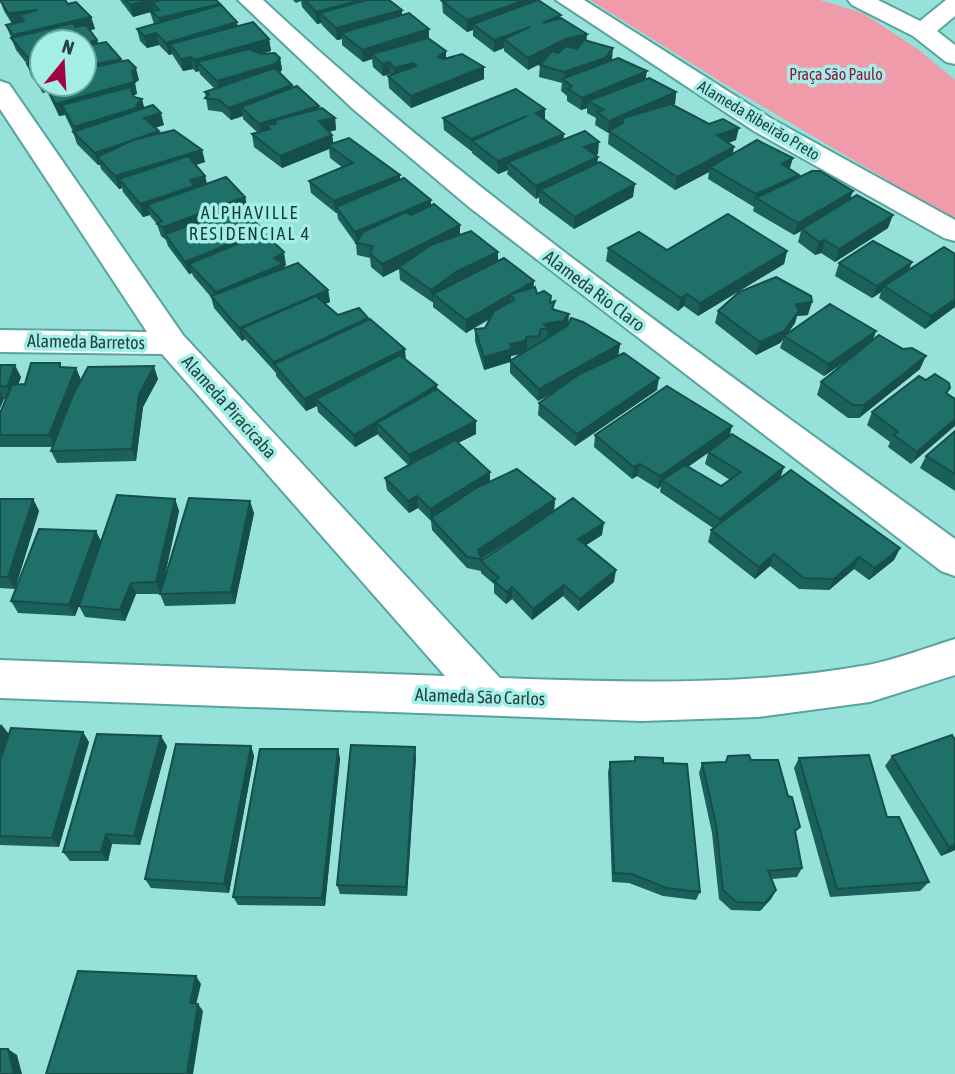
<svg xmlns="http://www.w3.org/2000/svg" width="955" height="1074" viewBox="0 0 955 1074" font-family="'Asap Condensed',sans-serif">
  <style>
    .green { fill: #f09baa }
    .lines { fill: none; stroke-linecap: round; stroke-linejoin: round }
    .minor-casing { stroke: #58a39d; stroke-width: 4 }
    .minor { fill: #fff; fill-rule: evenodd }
    .wall { fill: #1c605b; fill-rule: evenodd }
    .shaded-wall { fill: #164e4a }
    .building { fill: #20706a; stroke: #164e4a; stroke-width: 2 }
    .labels { text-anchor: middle; stroke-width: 7; stroke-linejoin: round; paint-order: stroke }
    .far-park-label { font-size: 16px; fill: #8b173d; stroke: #a3efe7 }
    .far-street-label { font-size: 16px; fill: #244341; stroke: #a3efe7 }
    .far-quarter-label { font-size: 18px; letter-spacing: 2px; fill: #143c39; stroke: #a3efe7 }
    .street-label { font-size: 18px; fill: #244341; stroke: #a3efe7 }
  </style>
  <rect width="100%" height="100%" fill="#96e1da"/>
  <!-- green -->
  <polygon class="green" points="590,0 820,0 863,13 919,50 955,80 955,220 723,83"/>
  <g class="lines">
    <!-- minor casing -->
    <g class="minor-casing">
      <g id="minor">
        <path d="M238 0H263C477 200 719 366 955 539V576L941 571 469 207 353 109Z"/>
        <polygon points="556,0 584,0 772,119 955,220 955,241 944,238 754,131"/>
        <polygon points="848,0 878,0 920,21 946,0 955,0 955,16 937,31 955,45 955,64 946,62 913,36 852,5"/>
        <path d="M0 81 9 84 183 335 500 678C623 682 746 687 868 665 897 659 926 648 955 639V675L870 702 758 717 642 721 0 698V660L445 676 162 354 0 352V330L147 332 0 109Z"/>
      </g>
    </g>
    <!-- minor -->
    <use href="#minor" class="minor"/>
  </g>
  <!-- wall -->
  <g class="wall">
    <polygon points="0,0 68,4 91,17 95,29 90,30 98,44 122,62 139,80 135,83 137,94 133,96 134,97 142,99 144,108 164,125 155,128 160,134 202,150 205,162 196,165 205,176 207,184 245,197 248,210 245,211 263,230 264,233 286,265 284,267 284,268 328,290 330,302 325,304 338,315 368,318 368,320 406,360 437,385 437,389 476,434 458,443 490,472 490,481 555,499 554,511 482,559 482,560 602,535 586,545 614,582 578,611 563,596 532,620 512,599 506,604 494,593 494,584 481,573 481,571 467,568 432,530 431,521 418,508 409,513 387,490 385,478 408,465 378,435 378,434 355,447 318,412 317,406 306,411 276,376 276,373 245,339 242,341 214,308 211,297 193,276 192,273 189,274 168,246 166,240 161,236 157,224 151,217 150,215 143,217 123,192 122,188 119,189 101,169 100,165 98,165 77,144 73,132 65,115 59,116 47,91 43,93 31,76 27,64 16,50 6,25 12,24 4,11"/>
    <path d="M120 0H216L237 26 269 39 271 51 260 54 280 58 282 70 280 72 293 88 320 109 335 118 336 130 329 132 332 135 333 143 400 175V180L431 205 460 235 498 262 534 281 533 288 537 294 551 296V302L554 309 568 325 620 344 618 355 657 390 575 446 538 415 539 403 553 393 538 401 510 373V362L484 370 475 341V329L485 328 490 319 466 333 433 307V302H432L400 280 399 269 383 277 371 267 370 258 357 255 356 244 338 219 337 213H336L311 193 309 181 343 168 330 158 329 149 282 168 254 147 252 134 258 133 243 119V116L231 120 222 112 208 110 205 92 214 88 200 74 199 71 196 72 193 69 183 71 172 54 169 55 159 45 147 48 140 41 137 29 154 24 150 12 133 17ZM521 354 511 360V356Z"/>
    <polygon points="293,0 389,0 402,10 402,15 429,29 429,39 446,58 484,67 484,79 411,108 389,88 388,76 391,75 390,74 383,76 373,67 372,59 363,62 342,45 342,39 337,40 322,25 321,23 317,24 302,7 301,1 296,3"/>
    <polygon points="442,1 536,1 561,15 560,18 587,34 586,41 612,60 611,61 646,79 676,92 675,104 673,105 736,140 728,143 733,154 790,169 798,178 851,199 888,228 835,262 821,253 815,255 798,242 801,231 794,235 753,211 754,207 708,179 709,172 675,190 608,144 609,132 608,133 595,125 596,118 587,113 587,108 581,110 567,101 567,96 561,91 562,83 539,77 540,65 542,63 528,70 504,51 504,48 494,52 473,36 473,30 467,32 443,13"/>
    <polygon points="545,109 545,120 564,140 598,154 595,155 597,164 633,197 574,229 539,203 539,197 536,199 507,174 508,170 498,174 472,153 472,151 471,151 444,130 443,118"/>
    <polygon points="608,248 667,250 787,251 784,264 698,316 684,306 678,311 606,261"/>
    <polygon points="839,263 909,270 955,307 925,329 879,298 881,292 872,298 835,276"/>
    <polygon points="718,311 808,315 797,316 795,323 788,333 876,331 873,340 920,369 859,418 848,418 817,395 821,382 852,357 824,376 780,348 783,340 780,343 756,355 715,323"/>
    <polygon points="0,365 21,377 18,384 25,384 62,367 76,368 81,380 158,379 143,407 136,461 57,463 51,451 53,447 0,447 0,413 6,399 4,399 0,408"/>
    <polygon points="926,380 950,388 911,464 888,447 890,442 867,425 872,412"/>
    <polygon points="955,431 955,491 920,468 926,456"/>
    <path d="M595 435 729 436 781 478 900 548 894 560 869 580 854 569 829 590 799 589 770 566 755 579 708 542 711 530 713 528 660 492 661 486 658 489 637 476 632 479 594 447ZM708 453 705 464 730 480 721 486 688 467Z"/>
    <polygon points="0,499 33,499 39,511 15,589 0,588"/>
    <polygon points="175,499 179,511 162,587 254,513 235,604 165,606 160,594 136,594 125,621 85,617 79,606 75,616 18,613 11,601 101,542"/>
    <polygon points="89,742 59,847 0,845 0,761"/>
    <polygon points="167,746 140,845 112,844 108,861 70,861 63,852"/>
    <polygon points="251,746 254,756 229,893 151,888 145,879"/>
    <polygon points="338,749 340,759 325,906 238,905 233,897"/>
    <polygon points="728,756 751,760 795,835 802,868 797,877 772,879 776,890 771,899 760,911 731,910 719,899 712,833 699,773 702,763 725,762"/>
    <polygon points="892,756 955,850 941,856 885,766"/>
    <polygon points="416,757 407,896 340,894 337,885"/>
    <polygon points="635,757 663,763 700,892 696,900 663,896 629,883 612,882 608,772 610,762 634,761"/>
    <polygon points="799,758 887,817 929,882 920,891 830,897 794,768"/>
  </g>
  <!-- shaded-wall -->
  <g class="shaded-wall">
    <polygon points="149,0 199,0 152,2 154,11 133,17 130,5"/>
    <polygon points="360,0 375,0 320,13 321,23 317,24 316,12"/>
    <polygon points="526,0 536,0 536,8 473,24 473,30 467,32 467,20"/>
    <polygon points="220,4 222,16 162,30 159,18"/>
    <polygon points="37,10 24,21 20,15 23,24 13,24 8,13"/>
    <polygon points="402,10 402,21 341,33 342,39 337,40 336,28"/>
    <polygon points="91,17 95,29 19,47 15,43 13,35"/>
    <polygon points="237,22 239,34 170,44 172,54 169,55 166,43"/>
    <polygon points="530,27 504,39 504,48 494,52 494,40"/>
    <polygon points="429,29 429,41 372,54 372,59 363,62 362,50"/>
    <polygon points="156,33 159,45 147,48 144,36"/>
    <polygon points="587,34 586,46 564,51 528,70 528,58 565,39"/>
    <polygon points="269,39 271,51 205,70 197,62 199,71 196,72 194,60"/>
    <polygon points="97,40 101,52 84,57 84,44"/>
    <polygon points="613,48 612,60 603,70 564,80 564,72"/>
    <polygon points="446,51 446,63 438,57"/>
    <polygon points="42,54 42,68 32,70 28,58"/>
    <polygon points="191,57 193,69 183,71 181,59"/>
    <polygon points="280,58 282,70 277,76 219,93 217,81"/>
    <polygon points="121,59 124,71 84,79 84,66"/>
    <polygon points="389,62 390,74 383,76 382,64"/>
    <polygon points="414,63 415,75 395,80 394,68"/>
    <polygon points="484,67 484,79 411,108 411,96"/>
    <polygon points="136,68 139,80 135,83 137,94 67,114 62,105 65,115 59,116 55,104 132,71"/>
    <polygon points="647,71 645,83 588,101 587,108 581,110 582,98"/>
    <polygon points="42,79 42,84 44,84 47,91 43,93 38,81"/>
    <polygon points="292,85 294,97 241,107 243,116 231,120 229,108"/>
    <polygon points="676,92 675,104 623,127 623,118 622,127 608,133 609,121"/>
    <polygon points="142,99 145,111 76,134 74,127 136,105"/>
    <polygon points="319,106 321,118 270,129 267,125 269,134 261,136 259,124"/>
    <polygon points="545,109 545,122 536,113"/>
    <polygon points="161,113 164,125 147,130 144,118"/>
    <polygon points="527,116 472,141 472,151 471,151 471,139"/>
    <polygon points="335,118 336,130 320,134 319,121"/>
    <polygon points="739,128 736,140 715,148 717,135"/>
    <polygon points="159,131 162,143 97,157 100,165 98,165 95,153"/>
    <polygon points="564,134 563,147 508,162 508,170 498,174 498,161"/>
    <polygon points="332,135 334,147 328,145 329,149 282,168 280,156"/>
    <polygon points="599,142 598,154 583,160 584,147"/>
    <polygon points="734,147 732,160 710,167 709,172 675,190 677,177"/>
    <polygon points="202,150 205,162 125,187 119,179 122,188 119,189 115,176"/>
    <polygon points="598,157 597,170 540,190 539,197 536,199 536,186"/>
    <polygon points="793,158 789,171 782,164"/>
    <polygon points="400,175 400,187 336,207 337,213 336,213 334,201"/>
    <polygon points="799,175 795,187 756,198 753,207 756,194"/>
    <polygon points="205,176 208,188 147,205 150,215 143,217 140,204 190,180"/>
    <polygon points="635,184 633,197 574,229 575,217"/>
    <polygon points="853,191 849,203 802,229 801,231 794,235 798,223"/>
    <polygon points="245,197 248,210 169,239 165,234 166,240 163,227"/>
    <polygon points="431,200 431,212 357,243 355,232"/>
    <polygon points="893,215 888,228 835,262 839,249"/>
    <polygon points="460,225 460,238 399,267 399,269 383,277 382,264"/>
    <polygon points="263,230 266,243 189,264 192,273 189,274 185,262"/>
    <polygon points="825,240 821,253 815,255 819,242"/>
    <polygon points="787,251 784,264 698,316 700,303"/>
    <polygon points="284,252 286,265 284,267 286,277 219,304 216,292"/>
    <polygon points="498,252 498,265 433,294 433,302 432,302 431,290 457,271"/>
    <polygon points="912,262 907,275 884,286 881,292 872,298 877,286"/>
    <polygon points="534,281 533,293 514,300 511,294 510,306 466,333 466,320"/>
    <polygon points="328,290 330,302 250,337 242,328 245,339 242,341 239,328"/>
    <polygon points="687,294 684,306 678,311 681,298"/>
    <polygon points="955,299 955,307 925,329 931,316"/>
    <polygon points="812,302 808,315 797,316 795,323 785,337 784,336 780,343 756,355 760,342 796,304"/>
    <polygon points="569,314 568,327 562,333 547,336 548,329 544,324"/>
    <polygon points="368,318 369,330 275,365 274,362"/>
    <polygon points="876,331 871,344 824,376 829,364"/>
    <polygon points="527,337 527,349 524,353 511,356 511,362 510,361 510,362 484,370 484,357 510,344"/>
    <polygon points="620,344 618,357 538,401 539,389"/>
    <polygon points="405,349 406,361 316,399 317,406 306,411 304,399"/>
    <polygon points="926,356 920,369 859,418 864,405"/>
    <polygon points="15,365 21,377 13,399 7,387"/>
    <polygon points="154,366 158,379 143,407 136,461 132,449 139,395"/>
    <polygon points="76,368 81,380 55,447 49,435"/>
    <polygon points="659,378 657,390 575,446 577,434"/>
    <polygon points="437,385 437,397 377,423 378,434 355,447 354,435"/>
    <polygon points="0,391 4,399 0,408"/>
    <polygon points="955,419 955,426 911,464 917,452"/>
    <polygon points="476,421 476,434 410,467 409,455"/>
    <polygon points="732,426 729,438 666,482 662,480 661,486 658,489 660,476"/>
    <polygon points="640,464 637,476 632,479 634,467"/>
    <polygon points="784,467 780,479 717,531 720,519"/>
    <polygon points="490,472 490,484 431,518 431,521 430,509"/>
    <polygon points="417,496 418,508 409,513 408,501"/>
    <polygon points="33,499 39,511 15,589 8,577"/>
    <polygon points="175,499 179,511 161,594 156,582"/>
    <polygon points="555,499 554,511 481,559 478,550"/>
    <polygon points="250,501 254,513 235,604 231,592"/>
    <polygon points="604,523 602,535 577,551 578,539"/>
    <polygon points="96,531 102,543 75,616 69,605"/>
    <polygon points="900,548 894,560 869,580 875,568"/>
    <polygon points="774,554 770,566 755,579 759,567"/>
    <polygon points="859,557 854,569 829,590 834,579"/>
    <polygon points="616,570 614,582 578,611 580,599"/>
    <polygon points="131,583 136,594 125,621 120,610"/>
    <polygon points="564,585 563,596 532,620 533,609"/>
    <polygon points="512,587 512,599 506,604 507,592"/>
    <polygon points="1,724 9,734 0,758 0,726"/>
    <polygon points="83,732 89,742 59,847 52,838"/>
    <polygon points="161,736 167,746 140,845 134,836"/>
    <polygon points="251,746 254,756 229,893 224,884"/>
    <polygon points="415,747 416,757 407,896 406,887"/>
    <polygon points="338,749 340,759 325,906 322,898"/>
    <polygon points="106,834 112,844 108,861 101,852"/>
    <polygon points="955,845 955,850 941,856 949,847"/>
    <polygon points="776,890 771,899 760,911 765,903"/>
    <polygon points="196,976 201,984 195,1009 190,1003"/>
    <polygon points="198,1004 203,1011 193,1074 187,1074"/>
    <polygon points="8,1049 17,1055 22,1074 14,1074"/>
  </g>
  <!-- building -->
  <g class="building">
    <polygon points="0,0 65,0 68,4 76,2 91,17 13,35 6,25 24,21 20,15 37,10 8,13"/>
    <polygon points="126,0 149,0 130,5"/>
    <polygon points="161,0 216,0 220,4 159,18 150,11 159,10 152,2"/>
    <polygon points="305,0 360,0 316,12"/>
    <polygon points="367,0 389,0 402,10 336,28 320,13"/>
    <polygon points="448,0 526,0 467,20 442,1"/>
    <polygon points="538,0 561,15 543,23 561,18 587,34 565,39 528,58 504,39 530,27 494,40 473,24"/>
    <polygon points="221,5 237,22 166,43 156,33 144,36 137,29"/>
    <polygon points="409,13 429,29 362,50 341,33"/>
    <polygon points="253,22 269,39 194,60 191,57 181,59 170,44"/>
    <polygon points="73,23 75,27 86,25 97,40 84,44 84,42 42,42 42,54 28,58 11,38"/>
    <polygon points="428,38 446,51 438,57 444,59 462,54 484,67 411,96 388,76 416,66 414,63 394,68 389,62 382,64 372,54"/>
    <polygon points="584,40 613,48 605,58 564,72 540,65 552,51 558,53 566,46 577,49"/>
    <polygon points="106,42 121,59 84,66 84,46"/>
    <polygon points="249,49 261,54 275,53 280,58 275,64 217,81 197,62"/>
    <polygon points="42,57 42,79 38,81 27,64"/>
    <polygon points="618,58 647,71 582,98 568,89 572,86 562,79"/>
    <polygon points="128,60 136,68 132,71 134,82 55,104 45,84 84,84 84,69"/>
    <polygon points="275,68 292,85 229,108 219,100 205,98 209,94 205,92"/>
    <polygon points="649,78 676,92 609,121 597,112 604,110 588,101"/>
    <polygon points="297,86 319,106 259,124 241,107"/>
    <polygon points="130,87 134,97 142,99 136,105 139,107 74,127 62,105"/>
    <polygon points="516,89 545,109 536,113 564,134 498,161 472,141 527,116 471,139 443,118"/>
    <polygon points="671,104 709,124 723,119 739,128 717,135 734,147 677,177 609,131 623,123 623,118"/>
    <polygon points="153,105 161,113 144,118 159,131 95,153 73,132"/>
    <polygon points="322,108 335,118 319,121 332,135 280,156 252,134 270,129 267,125 275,124 276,120"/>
    <polygon points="174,130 202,150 115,176 97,157 133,140"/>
    <polygon points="585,131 599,142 584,147 598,157 536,186 508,162"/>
    <polygon points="349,138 400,175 334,201 309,181 353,163 328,145"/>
    <polygon points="757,140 793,158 782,164 799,175 756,194 710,167"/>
    <polygon points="188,156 205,176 190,180 194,186 140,204 119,179"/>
    <polygon points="600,162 635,184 575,217 540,190"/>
    <polygon points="812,171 820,171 853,191 798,223 756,198"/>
    <polygon points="226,177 245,197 163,227 157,224 162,221 147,205"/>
    <polygon points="404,178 431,200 355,232 336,207"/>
    <polygon points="857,195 893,215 839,249 825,240 819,242 802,229"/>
    <polygon points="434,204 460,225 382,264 370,254 373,246 356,243 363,232 406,212 411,215"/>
    <polygon points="242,207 263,230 185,262 165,234"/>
    <polygon points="728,214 787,251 700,303 687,294 681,298 608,248 639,232 667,250"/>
    <polygon points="471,231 498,252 457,271 431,290 399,267 431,245"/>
    <polygon points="264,233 284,252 274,258 283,264 216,292 189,264"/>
    <polygon points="873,241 912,262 877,286 839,263"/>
    <polygon points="944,247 955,254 955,299 931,316 884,286"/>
    <polygon points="504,258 534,281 466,320 433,294"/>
    <polygon points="298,263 328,290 239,328 211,296"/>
    <polygon points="776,277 811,296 812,302 796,304 799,311 784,331 760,342 718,311 739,292"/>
    <polygon points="535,287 537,294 544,291 551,296 550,303 555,301 552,309 569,314 563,321 544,324 548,329 541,329 539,336 527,337 525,341 510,344 512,349 484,357 475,329 485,328 494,311 514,300 511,294"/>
    <polygon points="316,296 338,315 359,308 368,318 274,362 242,328"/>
    <polygon points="830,304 876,331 829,364 784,336"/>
    <polygon points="571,318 583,322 620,344 539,389 510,361 567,326"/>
    <polygon points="370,319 405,349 304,399 274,364"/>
    <polygon points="879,335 903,349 912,348 926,356 864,405 853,405 821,382"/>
    <polygon points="624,353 659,378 577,434 539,403 578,375"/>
    <polygon points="400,355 437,385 354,435 316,399"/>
    <polygon points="31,363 60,363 60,367 76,368 49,435 0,435 0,413 12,385 25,384"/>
    <polygon points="0,365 15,365 7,387 0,386"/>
    <polygon points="154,366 139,395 132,449 51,451 73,395 88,367"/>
    <polygon points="935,374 949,383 950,388 946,393 955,399 955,419 917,452 894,435 898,432 872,412 919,376 926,380"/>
    <polygon points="667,386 732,426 660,476 640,464 634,467 595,435"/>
    <polygon points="437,389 476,421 409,455 377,423"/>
    <polygon points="955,431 955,474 926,456"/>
    <polygon points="732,434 784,467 720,519 662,480 685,465 721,486 741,472 708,452"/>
    <polygon points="455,440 490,472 430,509 417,496 408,501 385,478"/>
    <polygon points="517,469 555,499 478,550 482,559 467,557 431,518 476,488"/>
    <polygon points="791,470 900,548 875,568 859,557 834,579 804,578 774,554 759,567 711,530"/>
    <polygon points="117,495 175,499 156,582 131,583 120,610 79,606"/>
    <polygon points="189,498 250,501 231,592 160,594"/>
    <polygon points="573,498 604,523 578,539 616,570 580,599 564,585 533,609 512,587 507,592 494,581 499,578 481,561"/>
    <polygon points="0,499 33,499 8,577 0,577"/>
    <polygon points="39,529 96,531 69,605 11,601"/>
    <polygon points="11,728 83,732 52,838 0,836 0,761"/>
    <polygon points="97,734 161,736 134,836 106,834 101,852 63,852"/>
    <polygon points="952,735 955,740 955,845 949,847 892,756"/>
    <polygon points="176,744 251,746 224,884 145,879"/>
    <polygon points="351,745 415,747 406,887 337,885"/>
    <polygon points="260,749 338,749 322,898 233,897"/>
    <polygon points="749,755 751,760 778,760 788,796 792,797 800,827 795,831 802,868 768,871 776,890 765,903 736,902 723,890 716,824 702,763 726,762 728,756"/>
    <polygon points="869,755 887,817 899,817 929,882 837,889 799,758"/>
    <polygon points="635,757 663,758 663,763 687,764 700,892 666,888 632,874 614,873 610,762 635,761"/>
    <polygon points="78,971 196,976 190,1003 198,1004 187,1074 46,1074"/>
    <polygon points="0,1049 8,1049 14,1074 0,1074"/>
  </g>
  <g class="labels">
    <!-- far-park labels -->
    <g class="far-park-label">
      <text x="836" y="80">Praça São Paulo</text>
    </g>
    <!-- far-street labels -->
    <g class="far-street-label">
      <text transform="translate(759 120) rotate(31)" y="6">Alameda Ribeirão Preto</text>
    </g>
    <!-- far-quarter labels -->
    <g class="far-quarter-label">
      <text x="250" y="219">ALPHAVILLE<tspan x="250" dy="21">RESIDENCIAL 4</tspan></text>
    </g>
    <!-- street labels -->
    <g class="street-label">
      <text transform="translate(594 291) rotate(37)" y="6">Alameda Rio Claro</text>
      <text transform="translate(86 342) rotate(1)" y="6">Alameda Barretos</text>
      <text transform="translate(229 407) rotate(48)" y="6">Alameda Piracicaba</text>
      <text transform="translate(480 697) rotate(2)" y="6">Alameda São Carlos</text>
    </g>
  </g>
  <!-- north arrow -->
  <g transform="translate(63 63) rotate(18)"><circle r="33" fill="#a3efe7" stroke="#70aaa5" stroke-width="2"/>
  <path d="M0-5L12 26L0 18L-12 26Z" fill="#a10443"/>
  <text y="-10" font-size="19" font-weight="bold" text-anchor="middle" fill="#244341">N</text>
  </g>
</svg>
